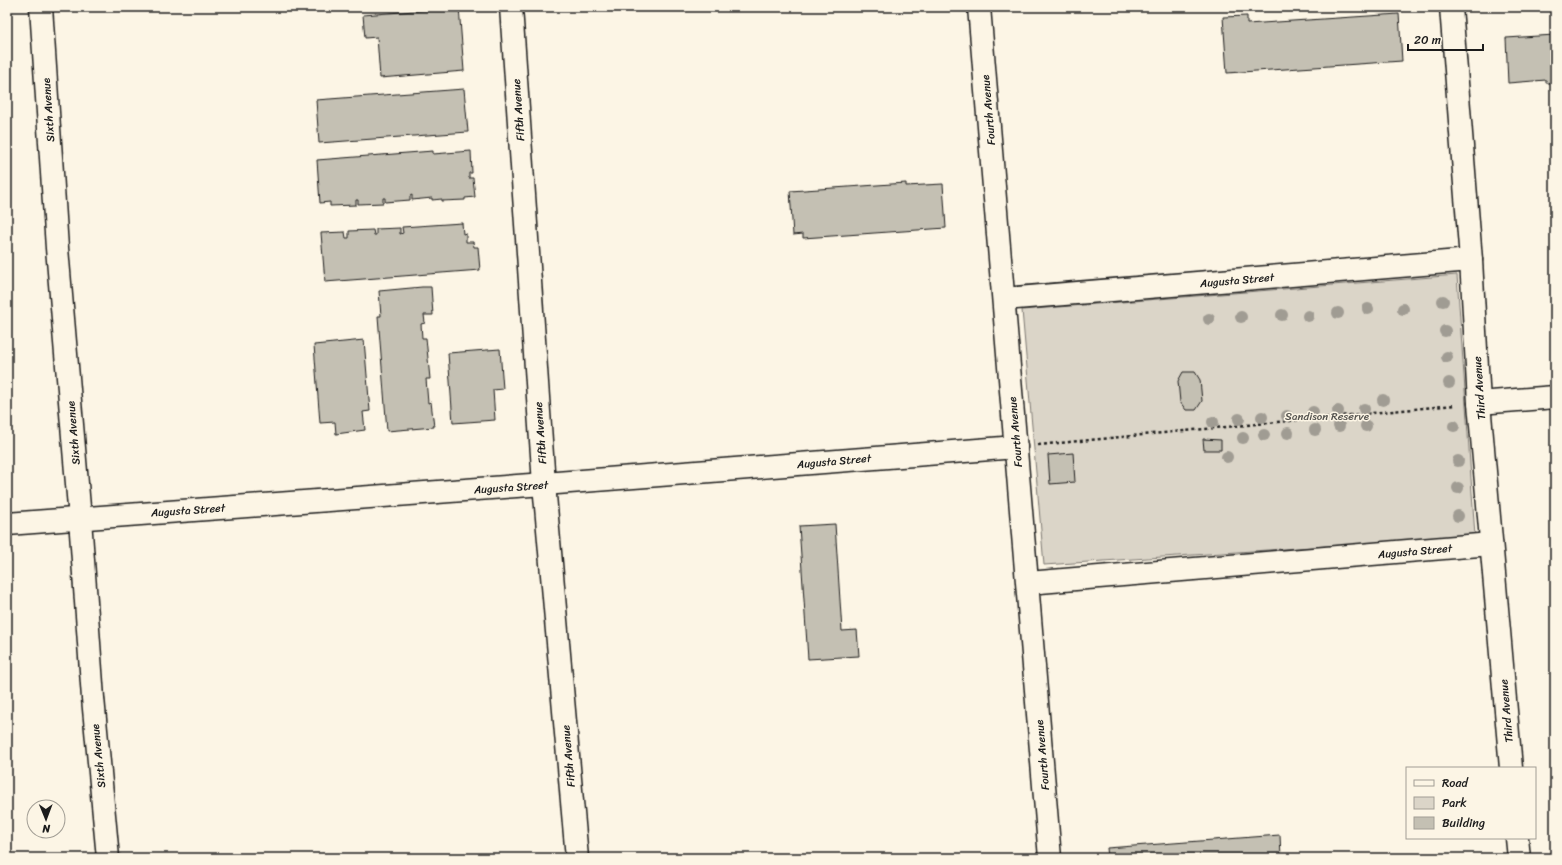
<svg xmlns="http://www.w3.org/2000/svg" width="1562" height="865" viewBox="0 0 1562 865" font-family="Sriracha,sans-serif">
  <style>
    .park { fill: #dbd5c8; stroke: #7c7872 }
    .building { fill: #c4c0b3; stroke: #1c1c1c }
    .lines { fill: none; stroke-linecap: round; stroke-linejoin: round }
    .minor-casing { stroke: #1c1c1c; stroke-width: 25 }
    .path { stroke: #1c1c1c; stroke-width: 2.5; stroke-dasharray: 3 3; stroke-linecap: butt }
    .minor { stroke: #fcf5e5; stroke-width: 22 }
    .tree { fill: #a09c93 }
    .labels { text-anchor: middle; stroke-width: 3; stroke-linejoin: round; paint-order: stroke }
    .street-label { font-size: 11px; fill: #1c1c1c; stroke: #fcf5e5 }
    .park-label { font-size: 11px; fill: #555450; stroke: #fcf5e5 }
  </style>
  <rect width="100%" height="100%" fill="#fcf5e5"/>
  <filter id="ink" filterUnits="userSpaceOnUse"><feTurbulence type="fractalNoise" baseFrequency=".025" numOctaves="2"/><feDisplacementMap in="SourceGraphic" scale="8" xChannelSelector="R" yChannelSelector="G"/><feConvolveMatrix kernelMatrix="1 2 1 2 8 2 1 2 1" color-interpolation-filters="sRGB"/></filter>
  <g filter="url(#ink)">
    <!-- park -->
    <polygon class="park" points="1457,275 1475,536 1044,565 1022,310"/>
    <!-- building -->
    <g class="building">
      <polygon points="459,7 464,71 380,78 377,37 365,38 363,15 427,10 427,8 436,7"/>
      <polygon points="1399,14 1402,61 1227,73 1223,17 1247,16 1247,24"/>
      <polygon points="1555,35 1555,83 1546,83 1546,80 1508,83 1506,38"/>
      <polygon points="464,89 468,132 319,143 316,100"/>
      <polygon points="433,151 433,154 471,151 472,173 469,173 469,178 473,178 475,197 465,198 465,200 442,201 442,199 432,200 432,198 412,200 412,195 410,196 410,200 385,202 385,198 383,198 383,203 358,204 358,200 356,200 356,205 330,206 330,202 320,203 317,160"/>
      <polygon points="906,183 906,186 943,184 946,228 803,238 803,234 793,235 790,191"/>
      <polygon points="462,223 463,234 466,233 466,242 473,242 474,247 478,247 480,270 325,282 321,233 345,232 346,238 349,238 349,231 373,230 374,235 376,235 376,229 400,228 400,234 403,233 402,227"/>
      <polygon points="422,287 431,287 433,315 424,315 425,323 421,324 422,338 426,338 430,379 426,379 428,403 431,402 434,427 387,431 378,316 381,316 379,291"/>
      <polygon points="364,340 370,411 363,412 365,430 336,434 335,422 320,423 314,345"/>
      <polygon points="500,349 503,389 493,390 495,420 453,423 448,353"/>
      <polygon points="1183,372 1195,372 1200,380 1202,401 1196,410 1186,410 1180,402 1178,381"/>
      <polygon points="1203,439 1221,440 1221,450 1204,450"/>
      <polygon points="1073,453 1075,482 1050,484 1048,455"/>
      <polygon points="835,524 842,631 857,630 859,656 808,659 799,526"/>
      <polygon points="1280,835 1281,858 1108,858 1107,848"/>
    </g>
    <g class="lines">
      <!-- minor casing -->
      <g class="minor-casing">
        <g id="minor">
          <polyline points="41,7 57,248 80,519 93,698 108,858"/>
          <polyline points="511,7 544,484 577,858"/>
          <polyline points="979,7 1050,858"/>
          <polyline points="1451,7 1471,260 1479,403 1511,768"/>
          <polyline points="1004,299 1471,260"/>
          <polyline points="1479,403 1555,397"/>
          <polyline points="7,524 544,484 1016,447"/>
          <polyline points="1028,583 1491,544"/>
          <polyline points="1517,838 1519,858"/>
        </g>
      </g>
      <!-- path -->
      <polyline class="path" points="1038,445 1455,405"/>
      <!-- minor -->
      <use href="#minor" class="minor"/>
    </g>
    <!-- trees -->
    <g class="tree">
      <circle cx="1443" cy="301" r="6"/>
      <circle cx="1368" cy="309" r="6"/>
      <circle cx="1403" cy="309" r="6"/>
      <circle cx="1338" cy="313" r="6"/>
      <circle cx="1282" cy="315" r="6"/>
      <circle cx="1308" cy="316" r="6"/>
      <circle cx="1241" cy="317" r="6"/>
      <circle cx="1209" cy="319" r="6"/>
      <circle cx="1445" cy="331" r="6"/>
      <circle cx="1447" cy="357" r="6"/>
      <circle cx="1449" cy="383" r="6"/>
      <circle cx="1383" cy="400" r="6"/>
      <circle cx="1364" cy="409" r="6"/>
      <circle cx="1338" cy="411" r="6"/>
      <circle cx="1313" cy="412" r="6"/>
      <circle cx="1287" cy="416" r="6"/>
      <circle cx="1262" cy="417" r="6"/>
      <circle cx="1239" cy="419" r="6"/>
      <circle cx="1213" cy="422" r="6"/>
      <circle cx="1339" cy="426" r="6"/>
      <circle cx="1366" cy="426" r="6"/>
      <circle cx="1454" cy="426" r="6"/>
      <circle cx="1315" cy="430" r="6"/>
      <circle cx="1288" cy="433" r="6"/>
      <circle cx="1264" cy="435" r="6"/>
      <circle cx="1243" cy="438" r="6"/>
      <circle cx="1227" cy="457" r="6"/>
      <circle cx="1458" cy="461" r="6"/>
      <circle cx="1458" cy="488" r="6"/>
      <circle cx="1458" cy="516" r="6"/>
    </g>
  </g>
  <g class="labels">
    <!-- street labels -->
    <g class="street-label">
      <text transform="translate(48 110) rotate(-94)" y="4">Sixth Avenue</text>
      <text transform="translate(518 110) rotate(-94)" y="4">Fifth Avenue</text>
      <text transform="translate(988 110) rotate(-95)" y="4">Fourth Avenue</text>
      <text transform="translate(1237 280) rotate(-5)" y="4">Augusta Street</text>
      <text transform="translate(1479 388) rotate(-94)" y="4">Third Avenue</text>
      <text transform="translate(1015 432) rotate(-95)" y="4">Fourth Avenue</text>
      <text transform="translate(73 433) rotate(-95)" y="4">Sixth Avenue</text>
      <text transform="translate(540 433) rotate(-94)" y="4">Fifth Avenue</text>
      <text transform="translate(834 461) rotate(-5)" y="4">Augusta Street</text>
      <text transform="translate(511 487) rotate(-4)" y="4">Augusta Street</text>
      <text transform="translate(188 510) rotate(-4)" y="4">Augusta Street</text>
      <text transform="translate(1415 551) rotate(-5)" y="4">Augusta Street</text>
      <text transform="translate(1506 711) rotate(-95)" y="4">Third Avenue</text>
      <text transform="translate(1042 755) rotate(-95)" y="4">Fourth Avenue</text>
      <text transform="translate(98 756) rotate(-96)" y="4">Sixth Avenue</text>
      <text transform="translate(568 756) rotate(-95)" y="4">Fifth Avenue</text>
    </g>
    <!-- park labels -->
    <g class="park-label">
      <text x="1327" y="420">Sandison Reserve</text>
    </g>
  </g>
  <!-- margin -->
  <rect width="1562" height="865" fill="none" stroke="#fcf5e5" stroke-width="24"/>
  <rect x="12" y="12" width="1538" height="841" fill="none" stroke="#1c1c1c" stroke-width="1.5" filter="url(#ink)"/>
  <!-- legend -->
  <rect x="1406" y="767" width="130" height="72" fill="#fcf5e5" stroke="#a29e95"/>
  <rect x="1414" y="780" width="20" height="6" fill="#fcf5e5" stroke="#a29e95"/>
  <text x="1442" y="787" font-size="12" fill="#1c1c1c">Road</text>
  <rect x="1414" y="797" width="20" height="12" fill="#dbd5c8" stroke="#a29e95"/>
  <text x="1442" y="807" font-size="12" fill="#1c1c1c">Park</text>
  <rect x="1414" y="817" width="20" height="12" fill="#c4c0b3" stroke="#a29e95"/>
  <text x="1442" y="827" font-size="12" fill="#1c1c1c">Building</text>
  <!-- north arrow -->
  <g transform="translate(46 819) rotate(179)"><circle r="19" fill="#fcf5e5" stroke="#a29e95"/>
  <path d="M0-3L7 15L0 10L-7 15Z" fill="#1c1c1c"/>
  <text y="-6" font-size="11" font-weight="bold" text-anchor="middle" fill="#1c1c1c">N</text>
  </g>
  <!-- scale -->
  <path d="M1408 44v6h75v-6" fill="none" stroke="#1c1c1c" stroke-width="2"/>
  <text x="1414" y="44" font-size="12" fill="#1c1c1c" stroke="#fcf5e5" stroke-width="3" paint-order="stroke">20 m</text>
</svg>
